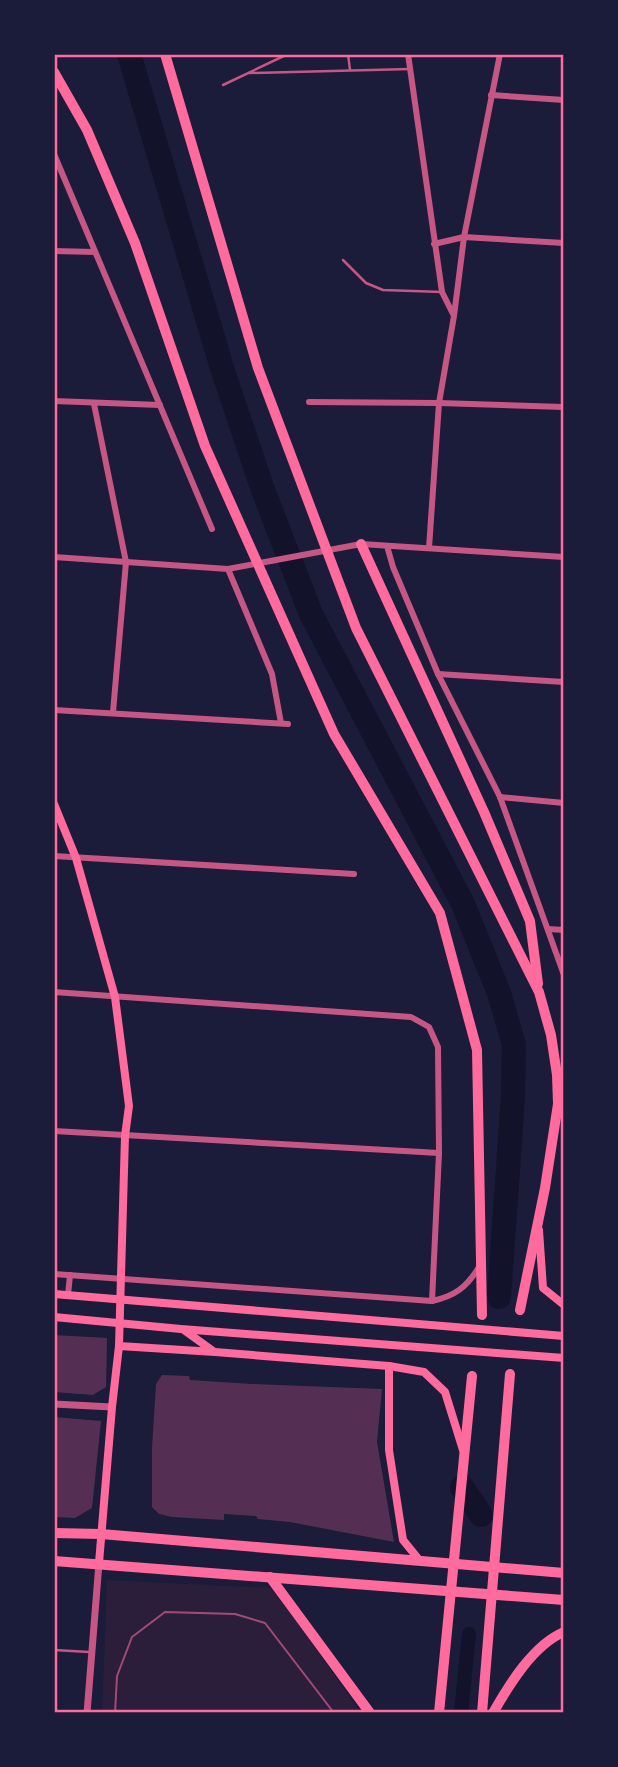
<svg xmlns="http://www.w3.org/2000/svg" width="618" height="1767" viewBox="0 0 618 1767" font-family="'Source Serif 4',serif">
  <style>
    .green { fill: #2a1e3b }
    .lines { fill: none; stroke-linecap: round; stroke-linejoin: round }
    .canal { stroke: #12122b; stroke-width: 14 }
    .river { stroke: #12122b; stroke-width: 24 }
    .building { fill: #542f53 }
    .service { stroke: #c65784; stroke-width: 2.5 }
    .minor { stroke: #c65784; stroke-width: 6 }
    .tertiary { stroke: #c65784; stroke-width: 7 }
    .secondary { stroke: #ff6b9d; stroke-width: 8 }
    .primary { stroke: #ff6b9d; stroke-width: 10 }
    .tram { stroke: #a44b75; stroke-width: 2 }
    .neatline { fill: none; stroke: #ff6b9d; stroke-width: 2.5 }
  </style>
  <rect width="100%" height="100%" fill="#1b1b3a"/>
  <!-- green -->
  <polygon class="green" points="107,1580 273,1588 361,1713 102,1713"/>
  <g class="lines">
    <!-- canal -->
    <polyline class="canal" points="461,1713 469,1634"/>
    <!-- river -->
    <g class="river">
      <polyline points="129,54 222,368 263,490 311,614 463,904 499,993 514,1045 513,1097 499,1297"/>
      <polyline points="462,1487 481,1515"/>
    </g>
  </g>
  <!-- building -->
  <g class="building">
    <polygon points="54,1335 107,1338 106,1387 93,1395 54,1392"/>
    <polygon points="162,1375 189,1376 190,1380 252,1384 382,1389 377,1442 394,1542 290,1522 258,1519 256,1516 224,1514 224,1520 172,1517 159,1514 152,1507 152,1448 156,1384"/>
    <polygon points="54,1417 101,1421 92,1508 75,1518 54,1517"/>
  </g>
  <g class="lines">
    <!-- service -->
    <g class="service">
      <polyline points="348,54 350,70"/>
      <polyline points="249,73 410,69"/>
      <polyline points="223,85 288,54"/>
      <polyline points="343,260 366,283 383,290 442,292"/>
      <polyline points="54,1650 89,1652"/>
    </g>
    <!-- minor -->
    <g class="minor">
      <polyline points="408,54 442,292 453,314"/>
      <polyline points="491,95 564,100"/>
      <polyline points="54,154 212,529"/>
      <polyline points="434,244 464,237 564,243"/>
      <polyline points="54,251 95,252"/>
      <polyline points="54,401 160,405"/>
      <polyline points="309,402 439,403 564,407"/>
      <polyline points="94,404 126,562 113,712"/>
      <polyline points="387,546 393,567 438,674 500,797 564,975"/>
      <polyline points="429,548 439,403 454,316 464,237 500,54"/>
      <polyline points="54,557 228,569 361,544 564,557"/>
      <polyline points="228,569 272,674 281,723"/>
      <polyline points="438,674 564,682"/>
      <polyline points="54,710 288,724"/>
      <polyline points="500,797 564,803"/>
      <polyline points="54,856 354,874"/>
      <polyline points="548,929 564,930"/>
      <polyline points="54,992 411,1017 429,1027 438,1047 439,1153 432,1301"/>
      <polyline points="54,1131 439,1153"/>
      <path d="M54 1274 432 1301C455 1296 467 1287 479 1267"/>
      <polyline points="68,1295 70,1275"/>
    </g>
    <!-- tertiary -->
    <g class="tertiary">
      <polyline points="54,1404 112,1407"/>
      <polyline points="87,1713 99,1563"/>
    </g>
    <!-- secondary -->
    <g class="secondary">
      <polyline points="54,804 76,858 115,997 129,1106 125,1136 119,1346 112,1407 99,1563"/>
      <polyline points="539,1230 543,1288 564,1305"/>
      <polyline points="54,1294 564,1336"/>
      <polyline points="54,1317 181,1329 564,1358"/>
      <polyline points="184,1330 213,1351"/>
      <polyline points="119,1346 215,1352 389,1366 424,1372 445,1392 463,1450"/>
      <polyline points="389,1366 389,1450 403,1540 420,1561"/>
    </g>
    <!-- primary -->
    <g class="primary">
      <polyline points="165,54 258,368 356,628 539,992 551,1035 557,1075 558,1104 545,1188 520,1310"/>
      <polyline points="54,72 87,130 135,243 205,446 334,734 440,913 477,1050 482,1315"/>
      <polyline points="361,544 484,812 530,921 538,984"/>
      <polyline points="54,1533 101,1534 564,1573"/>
      <polyline points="54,1561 564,1600"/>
      <polyline points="270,1577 370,1713"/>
      <polyline points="439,1713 472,1376"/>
      <polyline points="482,1713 510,1374"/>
      <path d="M493 1713C509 1685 533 1645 564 1632"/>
    </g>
    <!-- tram -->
    <polyline class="tram" points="115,1713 117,1676 132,1637 165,1612 235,1614 265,1623 334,1713"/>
  </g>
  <!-- border -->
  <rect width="618" height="1767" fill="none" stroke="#1b1b3a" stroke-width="112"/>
  <rect x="56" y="56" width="506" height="1655" class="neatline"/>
</svg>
